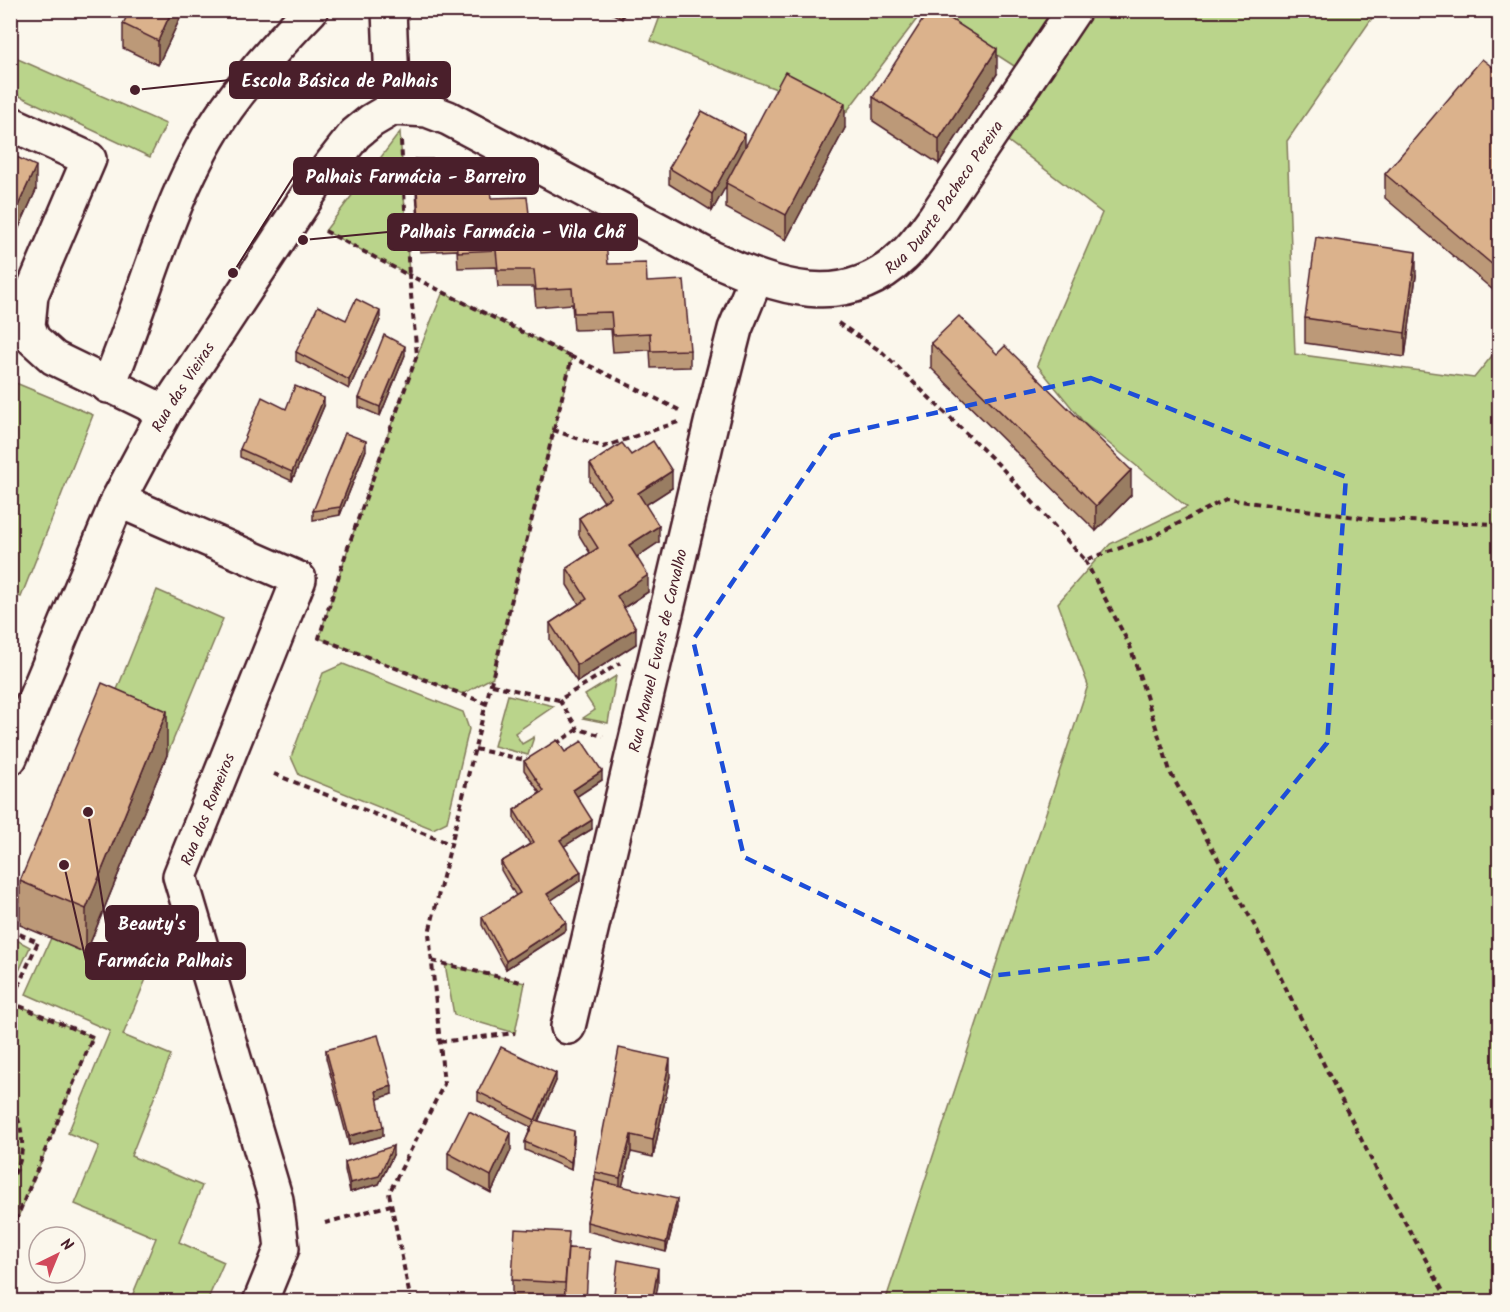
<svg xmlns="http://www.w3.org/2000/svg" width="1510" height="1312" viewBox="0 0 1510 1312" font-family="Kalam,sans-serif">
  <style>
    .green { fill: #bad48b; stroke: #827a5b; stroke-width: 1.5 }
    .lines { fill: none; stroke-linecap: round; stroke-linejoin: round }
    .minor-casing { stroke: #4a1f2b; stroke-width: 38 }
    .path { stroke: #4a1f2b; stroke-width: 4; stroke-dasharray: 6 4.5; stroke-linecap: butt }
    .minor { stroke: #fbf7ec; stroke-width: 33 }
    .wall { fill: #bc9978; stroke: #4a1f2b; stroke-width: 1.5 }
    .shaded-wall { fill: #997d62; stroke: #4a1f2b; stroke-width: 1.5 }
    .building { fill: #dbb28c; stroke: #4a1f2b; stroke-width: 1.5 }
    .marked { fill: none; stroke: #1d4ed8; stroke-width: 4.5; stroke-dasharray: 12 8; stroke-linejoin: round }
    .labels { text-anchor: middle; stroke-width: 4.5; stroke-linejoin: round; paint-order: stroke }
    .street-label { font-size: 16px; fill: #4a1f2b; stroke: #fbf7ec }
    .leader { fill: none; stroke: #4a1f2b; stroke-width: 2 }
    .callout-dot { fill: #4a1f2b; stroke: #fbf7ec; stroke-width: 2 }
    .callout { fill: #4a1f2b; stroke: #4a1f2b; stroke-width: 2 }
    .callout-label { font-size: 18px; text-anchor: middle; font-weight: bold; fill: #fff }
  </style>
  <rect width="100%" height="100%" fill="#fbf7ec"/>
  <filter id="ink" filterUnits="userSpaceOnUse"><feTurbulence type="fractalNoise" baseFrequency=".0167" numOctaves="2"/><feDisplacementMap in="SourceGraphic" scale="12" xChannelSelector="R" yChannelSelector="G"/><feConvolveMatrix kernelMatrix="1 2 1 2 8 2 1 2 1" color-interpolation-filters="sRGB"/></filter>
  <g filter="url(#ink)">
    <!-- green -->
    <g class="green">
      <polygon points="662,11 923,11 844,115 651,41"/>
      <polygon points="929,11 1068,11 1025,73"/>
      <polygon points="1092,11 1377,11 1287,141 1295,354 1474,378 1499,347 1499,1301 885,1302 1088,685 1058,603 1110,544 1187,507 1085,424 1037,365 1102,213 1008,141"/>
      <polygon points="11,56 166,124 150,157 11,92"/>
      <polygon points="400,132 409,275 325,231"/>
      <path d="M443 292 572 357 493 677 463 694 319 638C356 521 396 405 443 292Z"/>
      <polygon points="11,381 93,415 21,597 11,593"/>
      <polygon points="157,590 223,619 167,755 102,727"/>
      <polygon points="343,664 463,712 469,729 447,822 433,829 299,775 291,757 323,673"/>
      <polygon points="616,676 608,723 583,718 595,710 585,695"/>
      <polygon points="508,695 554,706 515,733 522,744 534,737 528,755 494,746"/>
      <polygon points="11,937 30,947 11,988"/>
      <polygon points="51,938 146,979 123,1035 171,1055 131,1156 202,1186 179,1242 224,1262 207,1301 130,1301 156,1238 75,1204 99,1146 68,1133 110,1031 26,994"/>
      <polygon points="445,964 525,983 515,1033 454,1015"/>
      <polygon points="11,1002 93,1037 11,1234"/>
    </g>
    <g class="lines">
      <!-- minor casing -->
      <g class="minor-casing">
        <g id="minor">
          <polyline points="389,10 393,108"/>
          <polyline points="10,123 89,159 31,295 28,326 33,339 54,358 165,412"/>
          <path d="M108 386C147 294 169 190 227 108 252 73 281 41 311 10"/>
          <polyline points="118,500 299,579 180,876 276,1200 282,1248 260,1302"/>
          <path id="s1" d="M10 758 118 500 165 412 312 189 355 134 371 121 393 108 427 110 448 118 712 258C776 287 844 313 903 256 915 245 925 231 935 217L1074 10"/>
          <path id="s2" d="M568 1027 712 419 735 329 756 278"/>
        </g>
      </g>
      <!-- path -->
      <g class="path">
        <polyline points="401,141 409,275"/>
        <polyline points="325,231 408,275"/>
        <polyline points="838,323 882,352 1000,466 1085,560 1152,537 1226,499 1377,520 1500,524"/>
        <polyline points="553,430 603,447 678,422"/>
        <polyline points="1085,560 1130,646 1171,774 1257,930 1378,1173 1449,1302"/>
        <polyline points="492,685 559,700 620,663"/>
        <polyline points="559,700 578,729"/>
        <polyline points="487,704 319,638 347,550 417,355 409,275 572,357"/>
        <polyline points="556,744 578,729 603,736"/>
        <polyline points="475,749 530,761"/>
        <polyline points="274,774 450,844"/>
        <polyline points="10,930 38,942 11,1002"/>
        <polyline points="432,961 525,983"/>
        <polyline points="10,1002 93,1037 10,1234"/>
        <polyline points="440,1042 515,1033"/>
        <path d="M10 1098C23 1126 29 1154 10 1181"/>
        <polyline points="325,1223 391,1205"/>
        <polyline points="411,1302 389,1193 444,1084 429,933 572,357 679,410"/>
      </g>
      <!-- minor -->
      <use href="#minor" class="minor"/>
    </g>
    <!-- wall -->
    <g class="wall">
      <polygon points="184,10 158,65 123,48 123,24"/>
      <polygon points="606,10 626,10 622,19"/>
      <polygon points="1500,73 1500,296 1385,198 1385,174"/>
      <polygon points="997,74 939,164 873,121 873,97"/>
      <polygon points="845,128 786,240 726,208 726,186 712,211 669,184 669,168 745,148"/>
      <polygon points="10,154 36,190 12,243 10,243"/>
      <polygon points="415,159 453,180 491,198 530,222 568,241 608,264 647,282 690,350 690,367 651,368 650,350 613,352 611,329 574,330 572,304 536,307 534,287 498,287 496,267 458,268 457,250 420,252 415,176"/>
      <polygon points="1416,276 1405,357 1305,343 1305,318"/>
      <polygon points="346,320 380,320 349,389 296,361 296,352"/>
      <polygon points="931,343 1131,495 1096,531 931,368"/>
      <polygon points="405,355 380,416 359,407 359,398"/>
      <polygon points="324,406 292,481 240,457 240,449"/>
      <polygon points="366,450 340,515 313,520 313,511"/>
      <polygon points="631,455 672,488 645,505 659,542 637,557 648,592 624,608 636,644 577,682 550,640 550,623 579,604 567,585 567,568 590,553 579,535 579,518 604,502 590,481 590,464"/>
      <polygon points="565,752 602,780 577,796 592,829 564,846 581,880 551,900 566,930 506,969 482,925 482,917 516,896 501,870 501,862 530,844 514,818 514,810 540,793 524,770 524,761"/>
      <polygon points="167,755 86,953 20,925 20,881"/>
      <polygon points="326,1050 392,1094 377,1099 383,1136 349,1145 326,1058"/>
      <polygon points="670,1076 653,1157 631,1152 622,1186 677,1208 666,1252 587,1231 587,1222 595,1180 595,1172"/>
      <polygon points="556,1081 538,1121 574,1140 571,1170 525,1150 525,1142 531,1127 478,1101 478,1092"/>
      <polygon points="511,1150 491,1193 448,1170 448,1153"/>
      <polygon points="393,1155 379,1184 350,1192 345,1170 345,1162"/>
      <polygon points="569,1248 589,1257 564,1300 512,1297 512,1280"/>
    </g>
    <!-- shaded-wall -->
    <g class="shaded-wall">
      <polygon points="172,10 184,10 158,65 158,41"/>
      <polygon points="622,10 626,10 622,19"/>
      <polygon points="997,49 997,74 939,164 939,139"/>
      <polygon points="845,103 845,128 786,240 786,215"/>
      <polygon points="745,134 745,151 726,183 726,186 712,211 712,194"/>
      <polygon points="36,166 36,190 12,243 12,219"/>
      <polygon points="1416,252 1416,276 1405,357 1405,333"/>
      <polygon points="380,311 380,320 349,389 349,380"/>
      <polygon points="405,346 405,355 380,416 380,407"/>
      <polygon points="324,398 324,406 292,481 292,472"/>
      <polygon points="366,441 366,450 340,515 340,507"/>
      <polygon points="1131,470 1131,495 1096,531 1096,506"/>
      <polygon points="672,471 672,488 638,510 638,493"/>
      <polygon points="659,526 659,542 629,562 629,545"/>
      <polygon points="648,575 648,592 617,612 617,596"/>
      <polygon points="636,628 636,644 577,682 577,665"/>
      <polygon points="167,711 167,755 86,953 86,909"/>
      <polygon points="602,771 602,780 573,799 573,790"/>
      <polygon points="592,820 592,829 560,849 560,840"/>
      <polygon points="581,872 581,880 547,903 547,894"/>
      <polygon points="566,922 566,930 506,969 506,961"/>
      <polygon points="670,1059 670,1076 653,1157 653,1140"/>
      <polygon points="556,1073 556,1081 535,1129 535,1120"/>
      <polygon points="392,1086 392,1094 376,1100 376,1091"/>
      <polygon points="383,1127 383,1136 349,1145 349,1136"/>
      <polygon points="574,1131 574,1140 571,1170 571,1162"/>
      <polygon points="511,1133 511,1150 491,1193 491,1176"/>
      <polygon points="631,1135 631,1152 620,1195 620,1178"/>
      <polygon points="393,1146 393,1155 379,1184 350,1192 350,1183"/>
      <polygon points="677,1199 677,1208 666,1252 666,1243"/>
      <polygon points="658,1268 658,1285 655,1302 653,1302 653,1296"/>
    </g>
    <!-- building -->
    <g class="building">
      <polygon points="130,10 172,10 158,41 123,24"/>
      <polygon points="929,10 937,10 997,49 939,139 873,97"/>
      <polygon points="1482,59 1500,73 1500,271 1385,174"/>
      <polygon points="785,72 845,103 786,215 726,183"/>
      <polygon points="702,111 745,134 712,194 669,168"/>
      <polygon points="10,154 36,166 12,219 10,218"/>
      <polygon points="415,159 452,159 453,180 489,177 491,198 527,197 530,222 566,220 568,241 606,241 608,264 646,263 647,282 684,280 690,350 651,351 650,333 613,335 611,312 574,313 572,288 536,290 534,270 498,270 496,250 458,252 457,233 420,235"/>
      <polygon points="1316,237 1416,252 1405,333 1305,318"/>
      <polygon points="356,299 380,311 349,380 296,352 318,306 346,320"/>
      <polygon points="959,316 997,354 1005,346 1131,470 1096,506 931,343"/>
      <polygon points="384,335 405,346 380,407 359,398"/>
      <polygon points="295,386 324,398 292,472 240,449 262,397 286,409"/>
      <polygon points="345,433 366,441 340,507 313,511"/>
      <polygon points="653,441 672,471 638,493 659,526 629,545 648,575 617,596 636,628 577,665 550,623 587,599 567,568 598,548 579,518 611,497 590,464 622,443 631,455"/>
      <polygon points="102,683 167,711 86,909 20,881"/>
      <polygon points="557,740 565,752 582,741 602,771 573,790 592,820 560,840 581,872 547,894 566,922 506,961 482,917 520,893 501,862 534,842 514,810 544,791 524,761"/>
      <polygon points="378,1035 392,1086 376,1091 383,1127 349,1136 326,1050"/>
      <polygon points="501,1047 556,1073 535,1120 478,1092"/>
      <polygon points="619,1048 670,1059 653,1140 631,1135 620,1178 595,1172"/>
      <polygon points="469,1111 511,1133 491,1176 448,1153"/>
      <polygon points="535,1120 574,1131 571,1162 525,1142"/>
      <polygon points="393,1146 379,1176 350,1183 345,1162"/>
      <polygon points="595,1180 677,1199 666,1243 587,1222"/>
      <polygon points="515,1229 569,1232 565,1283 512,1280"/>
      <polygon points="568,1248 589,1249 586,1302 564,1302"/>
      <polygon points="618,1260 658,1268 653,1296 653,1302 613,1302"/>
    </g>
  </g>
  <!-- marked area -->
  <path class="marked" d="M1091 378 1346 477 1327 743 1152 958 990 976 744 857 693 640 832 436Z"/>
  <g class="labels">
    <!-- street labels -->
    <g class="street-label">
      <text dy="6" stroke="none"><textPath href="#s1" startOffset="1395">Rua Duarte Pacheco Pereira</textPath></text>
      <text dy="6" stroke="none"><textPath href="#s1" startOffset="410">Rua das Vieiras</textPath></text>
      <text dy="6" stroke="none"><textPath href="#s2" startOffset="387">Rua Manuel Evans de Carvalho</textPath></text>
      <text transform="translate(207 809) rotate(-68)" y="6">Rua dos Romeiros</text>
    </g>
  </g>
  <!-- callouts -->
  <path class="leader" d="M135 90L230 80M233 273L294 176M303 240L388 232M88 812L106 924M64 865L86 961"/>
  <g class="callout-dot">
    <circle cx="135" cy="90" r="6"/>
    <circle cx="233" cy="273" r="6"/>
    <circle cx="303" cy="240" r="6"/>
    <circle cx="88" cy="812" r="6"/>
    <circle cx="64" cy="865" r="6"/>
  </g>
  <g class="callout">
    <rect x="230" y="62" width="220" height="36" rx="6"/>
    <rect x="294" y="158" width="244" height="36" rx="6"/>
    <rect x="388" y="214" width="249" height="36" rx="6"/>
    <rect x="106" y="906" width="92" height="36" rx="6"/>
    <rect x="86" y="943" width="159" height="36" rx="6"/>
  </g>
  <g class="callout-label">
    <text x="340" y="87">Escola Básica de Palhais</text>
    <text x="416" y="183">Palhais Farmácia - Barreiro</text>
    <text x="512" y="238">Palhais Farmácia - Vila Chã</text>
    <text x="152" y="930">Beauty's</text>
    <text x="165" y="967">Farmácia Palhais</text>
  </g>
  <!-- margin -->
  <rect width="1510" height="1312" fill="none" stroke="#fbf7ec" stroke-width="36"/>
  <rect x="18" y="18" width="1474" height="1276" fill="none" stroke="#4a1f2b" stroke-width="2" filter="url(#ink)"/>
  <!-- north arrow -->
  <g transform="translate(57 1255) rotate(43)"><circle r="28" fill="#fbf7ec" stroke="#b4a19f" stroke-width="1.5"/>
  <path d="M0-4.5L10 22L0 15L-10 22Z" fill="#d1495b"/>
  <text y="-9" font-size="16" font-weight="bold" text-anchor="middle" fill="#4a1f2b">N</text>
  </g>
</svg>
